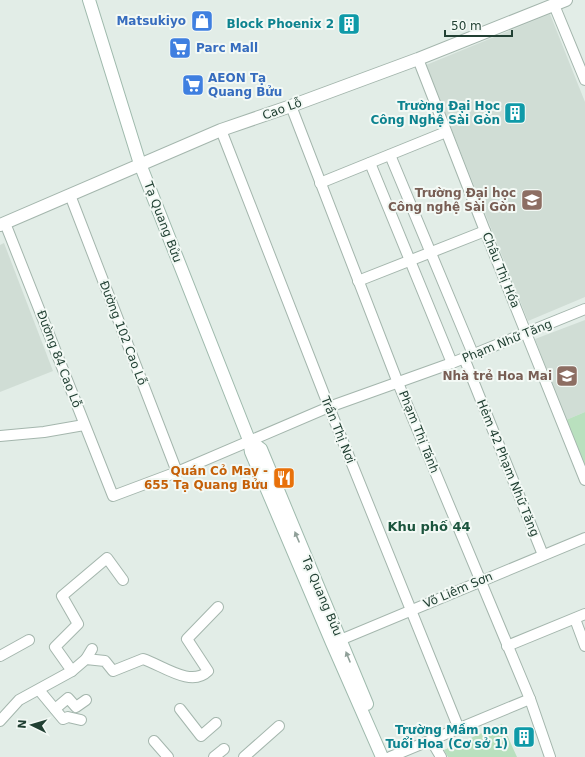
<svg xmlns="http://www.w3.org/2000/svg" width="585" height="757" viewBox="0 0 585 757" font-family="'DejaVu Sans',sans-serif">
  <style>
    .built { fill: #d0ddd5 }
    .green { fill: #b9e0be }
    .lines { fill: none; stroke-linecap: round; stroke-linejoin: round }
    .minor-casing { stroke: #a4b6ad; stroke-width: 12 }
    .tertiary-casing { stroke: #a4b6ad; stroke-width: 14 }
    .secondary-casing { stroke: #9fbaad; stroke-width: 14 }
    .minor { stroke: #fff; stroke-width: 10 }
    .tertiary { stroke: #fff; stroke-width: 12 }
    .secondary { stroke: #fff; stroke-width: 12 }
    .oneway { fill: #90a099 }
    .labels { text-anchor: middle; stroke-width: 4; stroke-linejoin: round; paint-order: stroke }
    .shop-label { font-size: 12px; font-weight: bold; fill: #366cbe; stroke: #f3f9f5; text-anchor: start }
    .culture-label { font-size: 12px; font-weight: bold; fill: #0d838f; stroke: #f3f9f5; text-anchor: end }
    .street-label { font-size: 12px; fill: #214033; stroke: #f3f9f5 }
    .education-label { font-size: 12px; font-weight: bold; fill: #785e54; stroke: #f3f9f5; text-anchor: end }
    .food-label { font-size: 12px; font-weight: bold; fill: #c56008; stroke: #f3f9f5; text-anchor: end }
    .neighbourhood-label { font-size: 13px; font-weight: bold; fill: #1b543d; stroke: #f3f9f5 }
  </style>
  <rect width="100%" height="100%" fill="#e2ede7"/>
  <!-- built -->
  <g class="built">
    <polygon points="550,14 585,102 585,297 528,321 426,65"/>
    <polygon points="4,243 53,371 0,392 0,245"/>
    <polygon points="585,320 585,412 566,420 535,339"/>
  </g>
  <!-- green -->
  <g class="green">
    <polygon points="585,412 585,469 566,420"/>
    <polygon points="502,724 517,757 448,757 444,750"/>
  </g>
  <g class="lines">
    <!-- minor casing -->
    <g class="minor-casing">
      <g id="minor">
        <polyline points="554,5 585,80"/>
        <polyline points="418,59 485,231 585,480"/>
        <polyline points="291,106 398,383 530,699 550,757"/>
        <polyline points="221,130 329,407 459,729"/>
        <polyline points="390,155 473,354"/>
        <polyline points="370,163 452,363"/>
        <polyline points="320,183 446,132"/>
        <polyline points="70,195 177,472"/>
        <polyline points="5,223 113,496 177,472 329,407 452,363 585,309"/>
        <polyline points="358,281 485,231"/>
        <polyline points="464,358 543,555"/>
        <polyline points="0,436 44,432 84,425"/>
        <polyline points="575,619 585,646"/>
        <polyline points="333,643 585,538"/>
        <polyline points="507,646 585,614"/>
        <polyline points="0,656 29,640"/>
        <polyline points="86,659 92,649"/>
        <polyline points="72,671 55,647 78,624 62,596 107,558 123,580"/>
        <polyline points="39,690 63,719 68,717 81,720"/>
        <polyline points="55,709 68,698 76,707 86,700"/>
        <polyline points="180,709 201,736 216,723"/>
        <path d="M0 721 19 700 72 671 86 659 105 661 113 671 143 659C162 665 191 688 208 671L187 639 218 607"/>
        <polyline points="431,740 441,757"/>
        <polyline points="154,741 168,757"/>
        <polyline points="214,757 224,749"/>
        <polyline points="244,757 279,726"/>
        <polyline points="390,757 530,699"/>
      </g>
    </g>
    <!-- tertiary casing -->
    <g class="tertiary-casing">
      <polyline id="tertiary" points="0,225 221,130 291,106 418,59 566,0"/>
    </g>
    <!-- secondary casing -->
    <g class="secondary-casing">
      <g id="secondary">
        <polyline points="89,0 140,164 249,440 251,452 332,643 382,757"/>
        <polyline points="249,440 261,449 367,704"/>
      </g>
    </g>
    <!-- minor -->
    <use href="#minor" class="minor"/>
    <!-- tertiary -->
    <use href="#tertiary" class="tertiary"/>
    <!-- secondary -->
    <use href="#secondary" class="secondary"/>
  </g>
  <!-- one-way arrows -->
  <defs><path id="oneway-solid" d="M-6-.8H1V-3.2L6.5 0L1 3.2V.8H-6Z"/></defs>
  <g class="oneway">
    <use href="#oneway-solid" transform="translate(297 537) rotate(-113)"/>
    <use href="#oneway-solid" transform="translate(348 657) rotate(-112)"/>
  </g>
  <!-- icons -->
  <defs>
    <g id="shop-square" transform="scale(1.15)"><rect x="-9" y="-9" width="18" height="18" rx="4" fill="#3f7fe0" stroke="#f3f9f5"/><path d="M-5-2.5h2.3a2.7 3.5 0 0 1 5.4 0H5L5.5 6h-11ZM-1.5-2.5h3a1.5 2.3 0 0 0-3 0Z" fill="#fff"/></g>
    <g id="building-square" transform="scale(1.15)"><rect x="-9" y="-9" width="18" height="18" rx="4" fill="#0f9aa8" stroke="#f3f9f5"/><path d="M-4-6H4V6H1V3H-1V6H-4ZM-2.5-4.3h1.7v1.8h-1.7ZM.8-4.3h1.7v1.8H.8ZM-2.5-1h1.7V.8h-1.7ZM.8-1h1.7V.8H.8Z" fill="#fff"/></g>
    <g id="supermarket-square" transform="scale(1.15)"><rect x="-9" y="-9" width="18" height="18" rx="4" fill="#3f7fe0" stroke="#f3f9f5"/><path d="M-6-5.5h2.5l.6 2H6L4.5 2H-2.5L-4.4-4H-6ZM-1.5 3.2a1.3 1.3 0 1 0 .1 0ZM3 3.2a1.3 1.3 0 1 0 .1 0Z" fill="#fff"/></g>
    <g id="university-square" transform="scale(1.15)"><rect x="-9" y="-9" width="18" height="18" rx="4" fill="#8d6e63" stroke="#f3f9f5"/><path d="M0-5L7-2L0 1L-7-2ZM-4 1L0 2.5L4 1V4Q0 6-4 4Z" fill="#fff"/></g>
    <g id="school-square" transform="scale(1.15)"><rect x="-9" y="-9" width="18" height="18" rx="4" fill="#8d6e63" stroke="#f3f9f5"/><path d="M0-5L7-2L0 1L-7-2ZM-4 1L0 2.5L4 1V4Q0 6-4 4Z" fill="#fff"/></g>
    <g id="restaurant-square" transform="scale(1.15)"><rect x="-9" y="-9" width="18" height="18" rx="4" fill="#e8710a" stroke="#f3f9f5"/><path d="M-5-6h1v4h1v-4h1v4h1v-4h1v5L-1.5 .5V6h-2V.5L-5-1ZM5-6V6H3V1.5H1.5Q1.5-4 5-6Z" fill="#fff"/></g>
  </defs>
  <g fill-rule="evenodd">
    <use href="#shop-square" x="202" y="21"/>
    <use href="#building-square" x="349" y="24"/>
    <use href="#supermarket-square" x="180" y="48"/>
    <use href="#supermarket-square" x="193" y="85"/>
    <use href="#building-square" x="515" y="113"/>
    <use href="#university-square" x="532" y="200"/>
    <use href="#school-square" x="567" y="376"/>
    <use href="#restaurant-square" x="284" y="478"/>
    <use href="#building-square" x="524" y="737"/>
  </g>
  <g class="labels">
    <!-- shop labels -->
    <g class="shop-label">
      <text x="186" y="25" text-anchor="end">Matsukiyo</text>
      <text x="196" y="52">Parc Mall</text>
      <text x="208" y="82">AEON Tạ<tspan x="208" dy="14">Quang Bửu</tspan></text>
    </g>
    <!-- culture labels -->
    <g class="culture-label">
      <text x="334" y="28">Block Phoenix 2</text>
      <text x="500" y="110">Trường Đại Học<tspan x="500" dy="14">Công Nghệ Sài Gòn</tspan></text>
      <text x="508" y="734">Trường Mầm non<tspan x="508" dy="14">Tuổi Hoa (Cơ sở 1)</tspan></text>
    </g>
    <!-- street labels -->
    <g class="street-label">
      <text transform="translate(282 109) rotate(-20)" y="4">Cao Lỗ</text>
      <text transform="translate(163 222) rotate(69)" y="4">Tạ Quang Bửu</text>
      <text transform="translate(501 270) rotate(68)" y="4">Châu Thị Hóa</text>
      <text transform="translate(123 333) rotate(69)" y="4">Đường 102 Cao Lỗ</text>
      <text transform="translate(507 341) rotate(-22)" y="4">Phạm Nhữ Tăng</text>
      <text transform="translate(59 359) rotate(69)" y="4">Đường 84 Cao Lỗ</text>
      <text transform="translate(338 430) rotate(68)" y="4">Trần Thị Nơi</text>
      <text transform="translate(419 432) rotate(68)" y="4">Phạm Thị Tánh</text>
      <text transform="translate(508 468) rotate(68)" y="4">Hẻm 42 Phạm Nhữ Tăng</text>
      <text transform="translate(458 590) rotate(-23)" y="4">Võ Liêm Sơn</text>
      <text transform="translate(322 596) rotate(67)" y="4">Tạ Quang Bửu</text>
    </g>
    <!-- education labels -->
    <g class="education-label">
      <text x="516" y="197">Trường Đại học<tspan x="516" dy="14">Công nghệ Sài Gòn</tspan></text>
      <text x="552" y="380">Nhà trẻ Hoa Mai</text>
    </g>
    <!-- food labels -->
    <g class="food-label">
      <text x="268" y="475">Quán Cỏ May -<tspan x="268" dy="14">655 Tạ Quang Bửu</tspan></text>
    </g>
    <!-- neighbourhood labels -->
    <g class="neighbourhood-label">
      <text x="429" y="531">Khu phố 44</text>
    </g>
  </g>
  <!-- north arrow -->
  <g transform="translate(32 725) rotate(275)" stroke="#f3f9f5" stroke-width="3" paint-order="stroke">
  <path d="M0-3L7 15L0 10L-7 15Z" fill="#214033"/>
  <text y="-6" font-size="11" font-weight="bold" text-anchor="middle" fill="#214033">N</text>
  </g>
  <!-- scale -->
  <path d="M445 30v6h67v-6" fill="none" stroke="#214033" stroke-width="2"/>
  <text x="451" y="30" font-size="12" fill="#214033" stroke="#f3f9f5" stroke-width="3" paint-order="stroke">50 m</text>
</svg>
